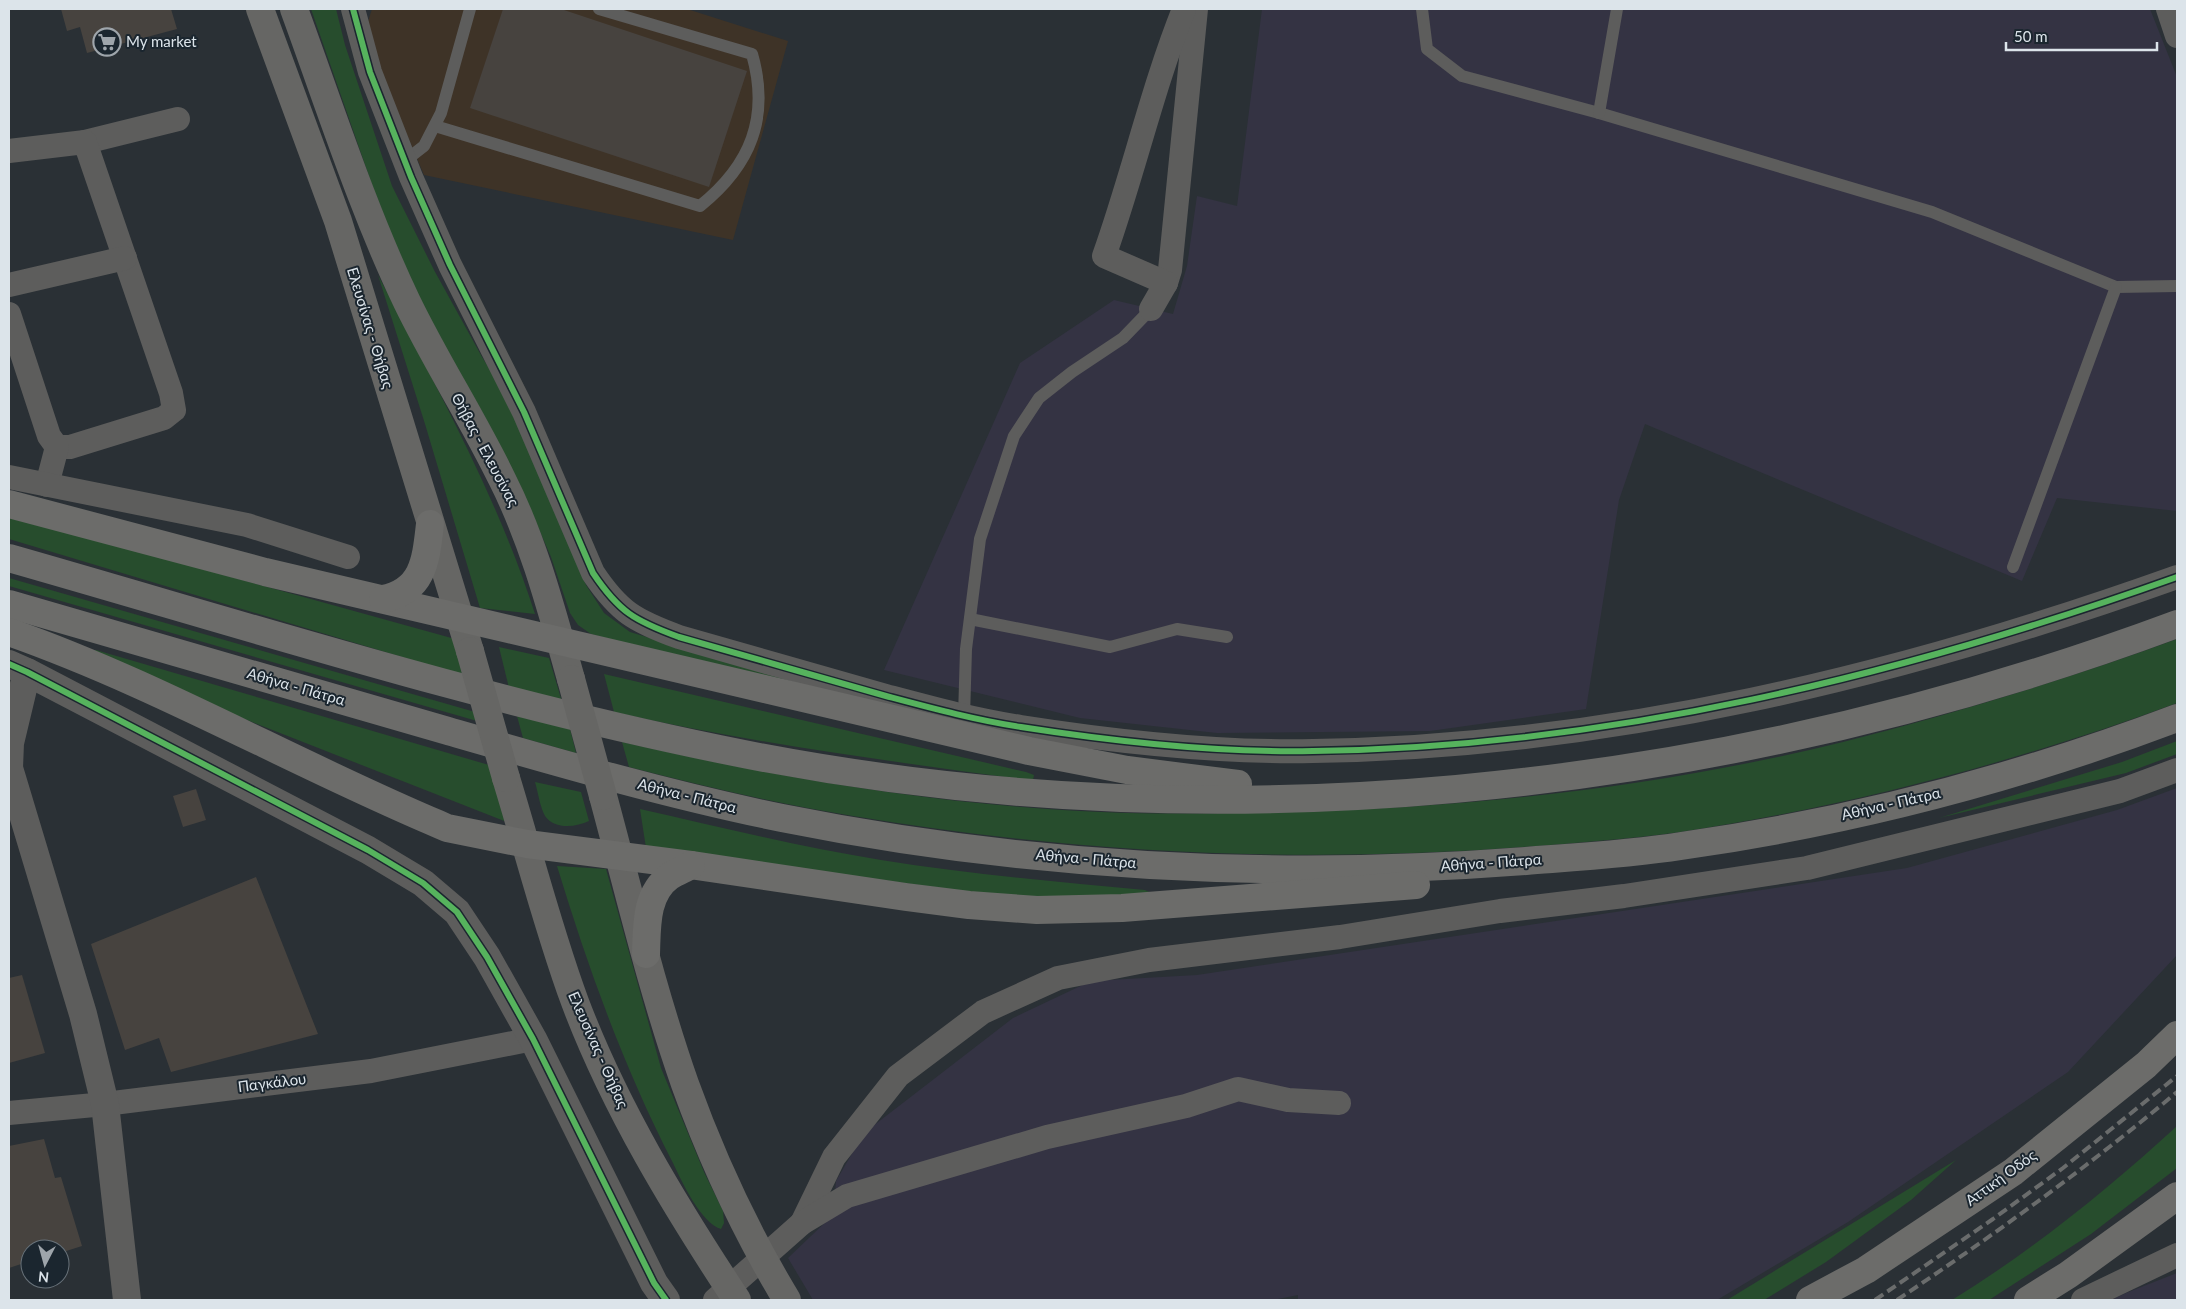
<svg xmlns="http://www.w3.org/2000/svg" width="2186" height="1309" viewBox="0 0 2186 1309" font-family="Lato,sans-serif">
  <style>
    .commercial { fill: #3e3327 }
    .industrial { fill: #343343 }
    .green { fill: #274d2d }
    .building { fill: #47433f }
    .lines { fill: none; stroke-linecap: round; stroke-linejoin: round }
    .service { stroke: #5d5d5c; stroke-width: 12 }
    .minor { stroke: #5d5d5c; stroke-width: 24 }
    .tertiary { stroke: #5d5d5c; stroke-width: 28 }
    .primary { stroke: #666664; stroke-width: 28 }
    .motorway { stroke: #6c6c6a; stroke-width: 28 }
    .rail { stroke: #6a6c6c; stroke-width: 4; stroke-dasharray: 10 5; stroke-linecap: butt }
    .primary-bridge { stroke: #666664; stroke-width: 28 }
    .cycleway-casing { stroke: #1b262f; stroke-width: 9 }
    .cycleway { stroke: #56b35d; stroke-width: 6 }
    .labels { text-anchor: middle; stroke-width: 4; stroke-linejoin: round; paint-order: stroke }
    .poi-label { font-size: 15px; fill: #dce4ea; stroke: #1b262f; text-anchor: start }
    .street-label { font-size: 15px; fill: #dce4ea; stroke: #1b262f }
  </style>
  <rect width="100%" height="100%" fill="#2a3035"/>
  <!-- commercial -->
  <polygon class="commercial" points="372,9 687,9 788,41 733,240 424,175 364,34"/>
  <!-- industrial -->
  <g class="industrial">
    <polygon points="1262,9 2150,9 2177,77 2177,511 2057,498 2022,581 1645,424 1619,500 1586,709 1430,731 1217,733 1080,718 884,670 1020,363 1114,300 1173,314 1187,266 1197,196 1237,206"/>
    <polygon points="2177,788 2177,955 2068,1072 1848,1222 1717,1300 1298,1300 1298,1295 1273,1300 813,1300 788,1258 833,1215 836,1181 864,1133 1013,1018 1091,981 1197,975 1907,868 2117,810"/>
    <polygon points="2177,1273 2177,1300 2111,1300 2126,1293"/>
  </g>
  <!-- green -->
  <g class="green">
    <polygon points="311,9 336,9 345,45 392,186 434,270 482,357 519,416 586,585 604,613 630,632 855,700 868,710 591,634 578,625 570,613 551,557 522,490 456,375 388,231"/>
    <path d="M378 275C435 385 497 495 535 614L480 608 425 424Z"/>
    <polygon points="9,518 142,552 455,639 465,676 9,539"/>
    <polygon points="9,578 475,712 477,721 9,586"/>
    <path d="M2177 639V703C2017 762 1850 806 1680 832 1629 839 1575 843 1523 847 1299 864 1075 853 853 816 778 804 703 786 629 767L622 742C780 778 939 805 1101 812 1162 815 1223 813 1284 812 1472 808 1660 787 1843 742 1956 713 2068 679 2177 639Z"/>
    <polygon points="499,647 549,658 562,702 509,688"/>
    <polygon points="87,650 96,650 489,765 512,824 229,713"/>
    <path d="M604 674 1026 772 1034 775 1033 780H1027C889 761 750 743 614 712Z"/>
    <polygon points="517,716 570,729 576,753 523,738"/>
    <polygon points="2177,741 2177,754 2126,773 1939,818 2122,762"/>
    <path d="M535 782 581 792 589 821C576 827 555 830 545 816 540 807 538 792 535 782Z"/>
    <path d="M640 809C720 827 800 847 881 860 969 874 1057 882 1145 890L1151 893 1036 901 646 848Z"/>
    <path d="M557 866 606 869 661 1068 704 1172 723 1211 724 1223 721 1229C701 1223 682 1182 673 1163 624 1068 588 968 557 866Z"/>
    <path d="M2177 1126V1168L2091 1234 1989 1300H1952C2033 1250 2107 1190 2177 1126Z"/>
    <polygon points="1956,1160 1911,1200 1826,1262 1764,1300 1727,1300"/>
  </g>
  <!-- building -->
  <g class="building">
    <polygon points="61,9 171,9 177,29 87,53 80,27 67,31"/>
    <polygon points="503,9 561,9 747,71 709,187 470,108"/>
    <polygon points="196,789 206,820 183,827 173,796"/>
    <polygon points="256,877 318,1034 171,1072 159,1038 125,1050 91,944"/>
    <polygon points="22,975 45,1053 9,1063 9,978"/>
    <polygon points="44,1139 55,1178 61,1177 82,1246 60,1253 60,1249 30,1249 30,1261 9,1268 9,1146"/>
  </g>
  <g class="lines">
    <!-- service -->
    <g class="service">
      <polyline points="1422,9 1427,49 1462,76 1599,113 1932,212 2116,287 2177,286"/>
      <polyline points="1599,113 1617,9"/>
      <path d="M435 126 700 206C751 165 770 117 752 54L599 9"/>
      <polyline points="406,160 424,146 441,113 470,9"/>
      <polyline points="2013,567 2116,287"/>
      <polyline points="970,619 1110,647 1177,629 1227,637"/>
      <polyline points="964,717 966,649 980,539 1014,436 1039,398 1072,372 1123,338 1151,309"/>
    </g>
    <!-- minor -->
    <g class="minor">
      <path d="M353 9 370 72 411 177 450 265 524 412 593 573C619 612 635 621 679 637 748 656 817 677 886 696 931 708 975 720 1021 727 1117 742 1216 753 1313 751 1608 747 1900 676 2177 577"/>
      <polyline points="2168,9 2177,36"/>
      <polyline points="85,142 178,119"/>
      <polyline points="9,151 85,142 171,393 174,410 164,418 70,447 57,447"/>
      <polyline points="1166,283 1170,270 1196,9"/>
      <polyline points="9,285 125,258"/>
      <path d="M1151 309 1166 283 1104 256C1133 175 1152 89 1184 9"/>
      <polyline points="9,314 49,436 57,447 47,485"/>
      <polyline points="9,477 247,525 348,557"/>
      <polyline points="9,1113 105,1104 371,1071 533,1039"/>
      <polyline points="802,1223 834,1157 898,1076 983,1012 1058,978 1149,960 1340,937 1500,911 1624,896 1807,868 2120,791 2177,770"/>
      <polyline points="715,1300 802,1223 847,1196 1047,1137 1186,1106 1238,1089 1288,1100 1339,1103"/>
      <polyline points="2083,1300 2177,1255"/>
    </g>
    <!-- tertiary -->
    <g class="tertiary">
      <polyline points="9,664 27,672 368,850 423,883 457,912 487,957 533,1039 654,1283 666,1300"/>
      <polyline points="27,672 10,743 9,768 83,1014 105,1104 127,1300"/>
    </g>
    <!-- primary -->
    <g class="primary">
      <polyline points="260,9 338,221 470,651"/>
      <path d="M294 9C330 107 362 208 407 302 436 362 473 419 502 479 534 542 552 612 571 679"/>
      <path d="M506 778C529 853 548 929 575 1002 615 1108 675 1206 737 1300"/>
      <path d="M603 796C629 892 652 990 685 1084 712 1159 746 1232 787 1300"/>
    </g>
    <!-- motorway -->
    <g class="motorway">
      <polyline points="9,504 265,572 1029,751 1127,770 1238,784"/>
      <path d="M9 558C244 625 479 700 719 749 1205 850 1714 796 2177 624"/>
      <path d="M383 599C424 591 426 559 430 524"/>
      <path d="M9 604C155 646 301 689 448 731 559 763 669 795 782 818 1026 867 1278 880 1526 861 1578 857 1630 854 1681 846 1850 822 2018 778 2177 718"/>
      <path d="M9 632C157 684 293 763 438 824L447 828 527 844 691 865 906 897 969 905 1037 910 1122 908 1416 885"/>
      <path d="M646 954C647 927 645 894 670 876 676 872 684 869 691 865"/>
      <polyline points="1810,1300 1866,1270 2013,1172 2146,1065 2177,1035"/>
      <polyline points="2028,1300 2068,1275 2177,1196"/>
    </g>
    <!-- rail -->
    <g class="rail">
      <polyline points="1875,1300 1993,1219 2063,1168 2177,1076"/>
      <path d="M1897 1300C1994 1235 2088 1167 2177 1092"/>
    </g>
    <!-- primary-bridge -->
    <g class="primary-bridge">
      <polyline points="470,651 506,778"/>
      <polyline points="571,679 603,796"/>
    </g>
    <!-- cycleway casing -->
    <g class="cycleway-casing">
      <g id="cycleway">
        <path d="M353 9 370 72 411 177 450 265 524 412 593 573C619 612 635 621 679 637 748 656 817 677 886 696 931 708 975 720 1021 727 1117 742 1216 753 1313 751 1608 747 1900 676 2177 577"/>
        <polyline points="9,664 27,672 368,850 423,883 457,912 487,957 533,1039 654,1283 666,1300"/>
      </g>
    </g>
    <!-- cycleway -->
    <use href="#cycleway" class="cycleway"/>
  </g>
  <!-- icons -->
  <defs>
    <g id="supermarket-ring" transform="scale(1.4375)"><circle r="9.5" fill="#1b262f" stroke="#9ea5ab" stroke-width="1.5"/><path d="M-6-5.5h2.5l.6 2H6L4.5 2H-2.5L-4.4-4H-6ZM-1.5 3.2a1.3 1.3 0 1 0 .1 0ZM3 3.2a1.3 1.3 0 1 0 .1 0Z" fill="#9ea5ab"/></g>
  </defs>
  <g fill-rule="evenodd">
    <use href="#supermarket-ring" x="107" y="42"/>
  </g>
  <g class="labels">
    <!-- poi labels -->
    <g class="poi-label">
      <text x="126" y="47">My market</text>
    </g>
    <!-- street labels -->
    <g class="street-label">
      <text transform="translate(370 328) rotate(73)" y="5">Ελευσίνας - Θήβας</text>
      <text transform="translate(485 450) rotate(62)" y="5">Θήβας - Ελευσίνας</text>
      <text transform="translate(296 687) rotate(16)" y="5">Αθήνα - Πάτρα</text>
      <text transform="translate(687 796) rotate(14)" y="5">Αθήνα - Πάτρα</text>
      <text transform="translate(1891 804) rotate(-13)" y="5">Αθήνα - Πάτρα</text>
      <text transform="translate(1086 859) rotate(5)" y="5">Αθήνα - Πάτρα</text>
      <text transform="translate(1491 863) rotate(-4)" y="5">Αθήνα - Πάτρα</text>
      <text transform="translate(598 1050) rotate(66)" y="5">Ελευσίνας - Θήβας</text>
      <text transform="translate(272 1083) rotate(-7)" y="5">Παγκάλου</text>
      <text transform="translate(2001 1178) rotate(-36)" y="5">Αττική Οδός</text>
    </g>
  </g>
  <!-- border -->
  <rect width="2186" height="1309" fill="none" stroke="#dce4ea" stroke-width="20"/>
  <!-- north arrow -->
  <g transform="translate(45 1264) rotate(186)"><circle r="24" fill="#1b262f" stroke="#68727a"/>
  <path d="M0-4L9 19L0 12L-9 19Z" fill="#9ea5ab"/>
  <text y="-8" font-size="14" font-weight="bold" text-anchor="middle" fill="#dce4ea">N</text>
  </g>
  <!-- scale -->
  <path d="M2006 42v8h151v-8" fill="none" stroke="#dce4ea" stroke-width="2.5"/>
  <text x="2014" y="42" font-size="15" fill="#dce4ea" stroke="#1b262f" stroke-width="4" paint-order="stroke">50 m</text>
</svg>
